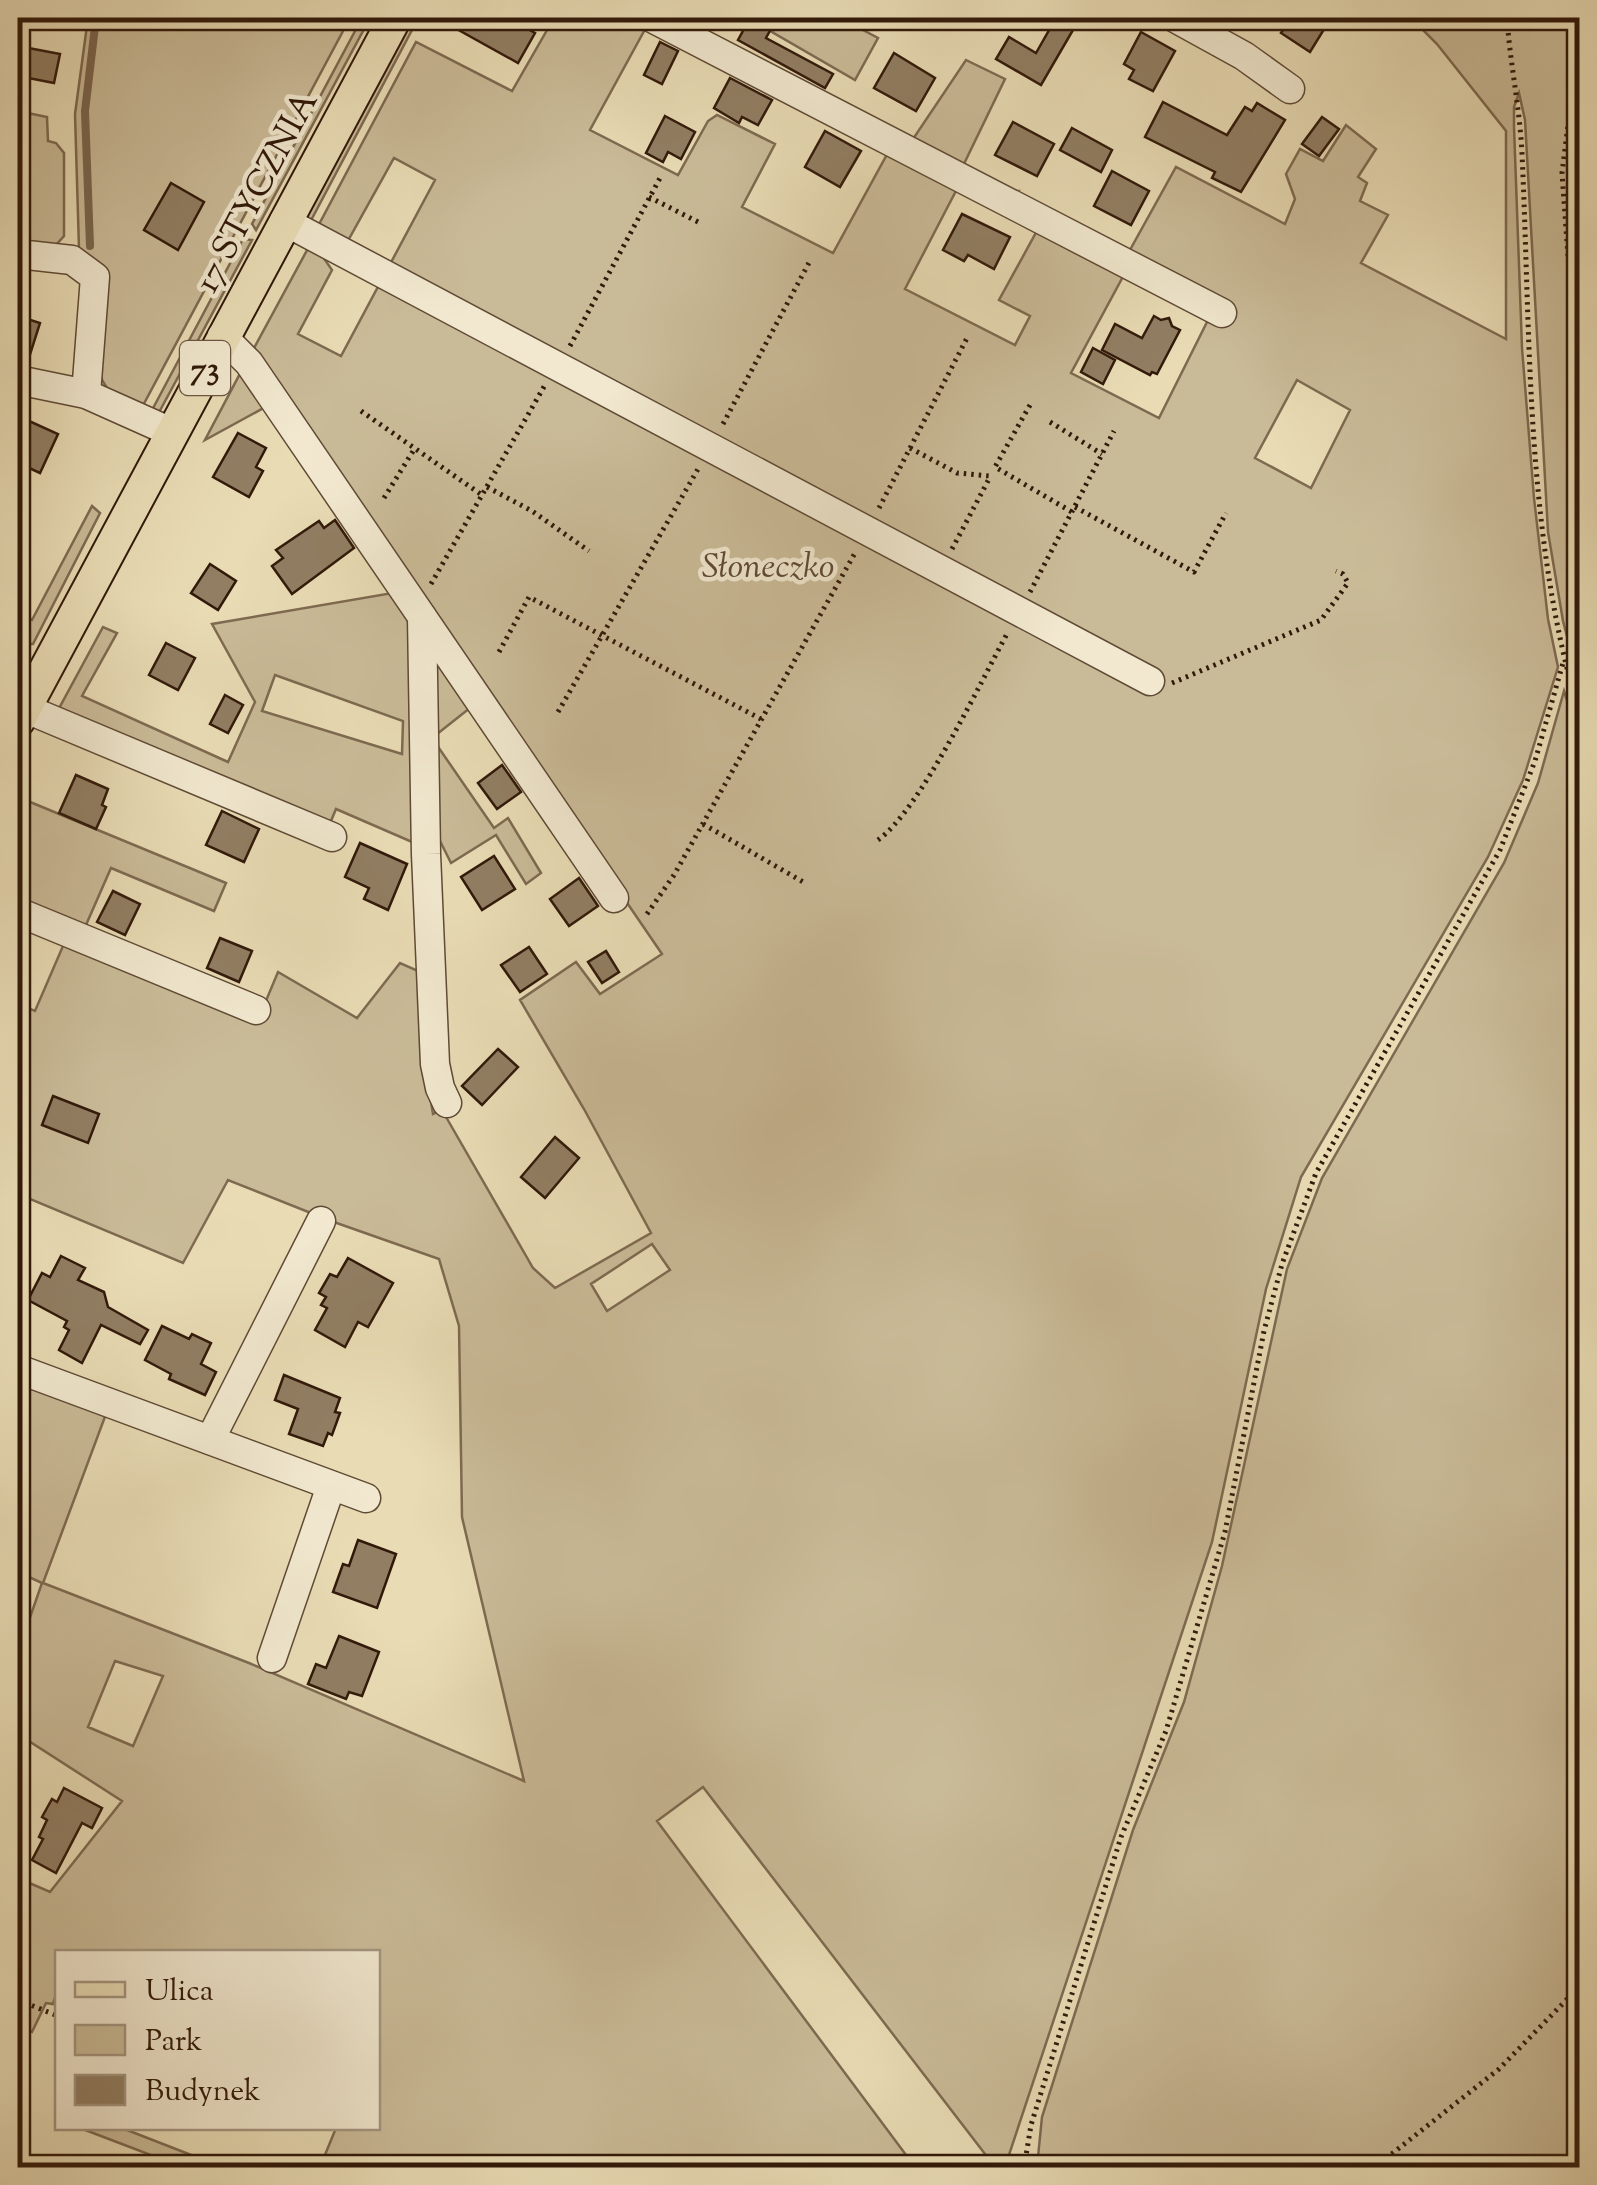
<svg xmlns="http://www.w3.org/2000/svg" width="1597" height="2185" viewBox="0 0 1597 2185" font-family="'Sorts Mill Goudy',serif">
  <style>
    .green { fill: #cabb98; stroke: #7e6a51; stroke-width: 2.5; fill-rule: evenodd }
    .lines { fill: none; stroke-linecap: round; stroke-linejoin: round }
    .stream { stroke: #7a664e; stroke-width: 8 }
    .building { fill: #917e63; stroke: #31190a; stroke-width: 2.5 }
    .minor-casing { stroke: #5f4a35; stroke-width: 31 }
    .major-casing { stroke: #31190a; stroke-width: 36 }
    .path { stroke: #31190a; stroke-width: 5; stroke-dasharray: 2.5 5; stroke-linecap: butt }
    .minor { stroke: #f1e8cf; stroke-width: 28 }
    .major { stroke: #e9dcb5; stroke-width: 32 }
    .labels { text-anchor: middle; stroke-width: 9; stroke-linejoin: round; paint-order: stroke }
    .shield { fill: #f1e8cf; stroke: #6b5745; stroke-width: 2.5 }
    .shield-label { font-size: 32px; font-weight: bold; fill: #31190a }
    .street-label { font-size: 35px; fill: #31190a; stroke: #f1e8cf }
    .park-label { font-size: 35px; font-style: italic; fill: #5f4a35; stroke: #f1e8cf }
  </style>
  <rect width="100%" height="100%" fill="#e9dcb5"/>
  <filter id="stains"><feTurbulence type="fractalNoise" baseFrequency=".002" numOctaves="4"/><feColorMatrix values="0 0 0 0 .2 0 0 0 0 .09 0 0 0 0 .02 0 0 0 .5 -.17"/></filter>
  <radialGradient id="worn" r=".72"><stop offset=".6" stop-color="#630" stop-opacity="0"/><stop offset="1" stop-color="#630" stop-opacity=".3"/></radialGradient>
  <!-- green -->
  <g class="green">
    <polygon points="88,18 350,18 140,411 112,396 102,380 79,249 75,114"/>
    <polygon points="362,18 370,18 256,230 252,224"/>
    <path d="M554 18H641L649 22 590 130 678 175 708 121 717 115 775 144 742 207 833 253 890 149 959 185 905 289 1015 345 1030 316 999 300 1038 229 1126 271 1071 373 1159 418 1210 316 1130 250 1176 167 1285 224 1295 199 1286 174 1300 149 1323 161 1346 125 1376 149 1358 177 1367 183 1360 201 1388 215 1361 263 1506 339V131L1437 44 1411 18H1579V682L1563 621 1548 532 1525 120 1519 93 1514 107V127L1522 348 1534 498 1548 619 1558 667 1523 780 1488 857 1301 1177 1266 1289 1212 1542 1005 2167H995L703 1787 657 1821 915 2167H320L336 2128H378V1952H58L57 1991 53 2004 46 2003 32 2032 18 2026V1878L50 1892 122 1801 18 1734V1652L42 1583 18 1572V1381L106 1414 43 1583 249 1663 524 1781 462 1517 459 1326 439 1259 331 1221 228 1180 183 1263 18 1194V1004L35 1011 66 939 263 1008 278 972 357 1018 400 963 425 974 426 1071 433 1114 442 1110 533 1268 555 1288 651 1233 584 1109 520 1000 576 962 600 994 662 954 304 430 253 350 312 241 332 270 298 334 341 356 435 180 394 158 345 246 316 230 416 42 512 91ZM1297 380 1350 410 1311 488 1255 458ZM652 1244 670 1270 607 1311 591 1284ZM115 1661 163 1676 133 1746 88 1727Z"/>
    <polygon points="781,18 851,18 850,23 878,38 855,80 772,32"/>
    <polygon points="407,27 412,30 308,226 304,221"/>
    <polygon points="966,60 1005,79 962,168 1005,191 1017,191 1009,196 911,142"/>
    <polygon points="18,111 47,117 48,141 56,143 64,153 64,236 54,247 18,248"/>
    <polygon points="243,239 252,240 157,416 151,412"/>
    <polygon points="243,368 269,405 205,440"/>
    <polygon points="92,506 100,513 33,644 20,644 19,652 26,657 18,673 18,626 23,616 32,620"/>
    <path d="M398 592 411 611 419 845 336 809 328 828 56 714 103 627 117 633 82 696 228 762 255 702 212 624ZM275 675 403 721 402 754 262 711Z"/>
    <polygon points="444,658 475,704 432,738 494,828 508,818 541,873 526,884 496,835 451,863 434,829 431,667"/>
    <polygon points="1564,691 1580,741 1579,2167 1037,2167 1042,2117 1133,1830 1184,1702 1222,1566 1287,1269 1322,1178 1504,863 1538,783"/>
    <polygon points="18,797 226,883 214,911 111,868 82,934 18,906"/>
    <polygon points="80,2128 122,2128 222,2167 182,2167"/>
  </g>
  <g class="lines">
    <!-- stream -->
    <polyline class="stream" points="90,246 85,111 96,18"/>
  </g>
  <!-- building -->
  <g class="building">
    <polygon points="437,18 508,18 535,33 518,63"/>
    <polygon points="750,18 777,18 766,38 833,74 825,88 738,40"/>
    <polygon points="1056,18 1080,18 1041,85 996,59 1009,37 1036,53"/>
    <polygon points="1291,18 1331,18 1310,52 1281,33"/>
    <polygon points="1141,32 1175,51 1153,91 1129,79 1134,70 1124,64"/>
    <polygon points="660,42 678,51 662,84 644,75"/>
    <polygon points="18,46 60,54 54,83 18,76"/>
    <polygon points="894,53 935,78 916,111 874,88"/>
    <polygon points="730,78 772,100 758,125 742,117 739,123 714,108"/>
    <polygon points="1163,102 1227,135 1245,107 1252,111 1257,103 1285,120 1241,192 1212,178 1215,172 1145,137"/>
    <polygon points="665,116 695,132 681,159 668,152 663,162 646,153"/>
    <polygon points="1322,117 1339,129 1319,156 1302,144"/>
    <polygon points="1013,122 1054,144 1037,176 995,155"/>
    <polygon points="1072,128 1112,150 1101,172 1060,150"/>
    <polygon points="825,131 861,151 840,187 805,167"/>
    <polygon points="1112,171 1149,191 1131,225 1094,206"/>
    <polygon points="171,183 204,202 178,250 144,230"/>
    <polygon points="962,214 1010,237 994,269 968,255 964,261 943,250"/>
    <polygon points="18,316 40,323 27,364 18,363"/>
    <polygon points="1154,316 1161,320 1169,318 1172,326 1180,330 1157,374 1152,372 1150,375 1102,350 1115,324 1142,338"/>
    <polygon points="1093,348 1115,360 1103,384 1081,372"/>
    <polygon points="18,416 58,434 40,473 18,463"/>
    <polygon points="238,433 266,448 256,467 263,471 249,497 213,477"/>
    <polygon points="335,520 354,548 292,594 272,566 283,558 276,550 319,521 324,528"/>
    <polygon points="210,564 236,581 218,610 191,593"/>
    <polygon points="166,643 195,658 178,690 149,675"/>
    <polygon points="225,695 243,705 228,733 210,724"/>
    <polygon points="502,765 521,792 497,809 478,783"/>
    <polygon points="76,775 108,789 102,805 106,807 96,829 59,813"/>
    <polygon points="222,811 259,829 244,862 206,845"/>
    <polygon points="360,843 407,864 388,910 364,899 369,888 345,877"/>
    <polygon points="494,856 515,889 482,910 461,877"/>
    <polygon points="579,878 598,906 569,926 550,899"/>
    <polygon points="113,891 140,904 125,935 97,922"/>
    <polygon points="220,938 252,951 239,982 207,968"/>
    <polygon points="529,947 547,974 520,992 501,965"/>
    <polygon points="606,951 619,972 602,983 588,962"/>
    <polygon points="498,1049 518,1067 482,1105 462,1086"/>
    <polygon points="53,1096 99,1114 88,1143 42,1125"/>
    <polygon points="555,1137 579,1158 545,1198 521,1177"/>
    <polygon points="61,1256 85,1268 78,1280 104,1292 108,1307 148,1330 140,1344 101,1325 82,1363 59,1350 69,1330 64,1327 67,1321 28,1300 42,1273 50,1277"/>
    <polygon points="348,1258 393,1283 368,1327 358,1322 345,1347 315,1330 327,1308 321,1305 326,1297 319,1293 330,1274 337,1277"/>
    <polygon points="162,1326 189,1339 192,1334 211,1343 201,1364 216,1372 205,1395 169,1379 171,1374 145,1360"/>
    <polygon points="284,1375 340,1398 335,1412 340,1413 332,1435 328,1433 323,1446 289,1434 298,1409 275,1400"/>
    <polygon points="358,1540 396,1554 377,1608 333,1592 343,1564 349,1566"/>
    <polygon points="339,1636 379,1652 362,1696 349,1692 346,1699 308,1684 316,1664 326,1668"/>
    <polygon points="64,1788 102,1808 92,1828 82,1823 56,1873 32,1860 43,1839 39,1837 47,1820 42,1817 52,1799 57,1802"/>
  </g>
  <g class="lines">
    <!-- minor casing -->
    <g class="minor-casing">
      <g id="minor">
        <polyline points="652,18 1222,313"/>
        <polyline points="1175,18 1244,56 1290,89"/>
        <polyline points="284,221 1150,681"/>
        <polyline points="18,254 72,260 95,277 86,394"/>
        <polyline points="222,336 249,363 614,898"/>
        <polyline points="18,380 86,394 171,432"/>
        <polyline points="422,617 426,854 435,1064 440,1088 447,1103"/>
        <polyline points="24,708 332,837"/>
        <polyline points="18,912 256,1010"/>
        <polyline points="18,1369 366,1498"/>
        <polyline points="210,1440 321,1221"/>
        <polyline points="272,1658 331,1486"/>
      </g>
    </g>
    <!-- major casing -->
    <g class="major-casing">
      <polyline id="major" points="18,721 395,18"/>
    </g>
    <!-- path -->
    <g class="path">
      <path d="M1507 18C1510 63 1520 109 1522 154 1531 343 1525 534 1580 716"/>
      <polyline points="1580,30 1562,173 1580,422"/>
      <polyline points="649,197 702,224"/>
      <polyline points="570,346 660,178"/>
      <polyline points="1030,405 995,467 1072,512"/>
      <polyline points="361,411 482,495"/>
      <polyline points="1050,422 1102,454"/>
      <polyline points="723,424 811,259"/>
      <polyline points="910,448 957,473 990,476"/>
      <polyline points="487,487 532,511 589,551"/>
      <polyline points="384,498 415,448"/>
      <polyline points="1075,507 1194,572 1226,513"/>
      <polyline points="879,508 967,338"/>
      <polyline points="952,549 990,477"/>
      <polyline points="431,584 545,385"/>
      <polyline points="1030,592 1114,431"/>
      <polyline points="499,652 529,597 761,719"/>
      <polyline points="1172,683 1321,620 1348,583 1343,574 1336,571"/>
      <polyline points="558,712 698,469"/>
      <polyline points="703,824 805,883"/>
      <path d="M878 840C920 810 980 683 1008 632"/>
      <polyline points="647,914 674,875 855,553"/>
      <polyline points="18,2000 58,2016"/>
      <polyline points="1024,2168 1031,2125 1121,1837 1166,1731 1225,1532 1264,1331 1282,1264 1316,1173 1500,850 1535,761 1563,663"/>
      <polyline points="1374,2168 1499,2069 1580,1986"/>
    </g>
    <!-- minor -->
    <use href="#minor" class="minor"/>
    <!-- major -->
    <use href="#major" class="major"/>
  </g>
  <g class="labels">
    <!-- shield labels -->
    <rect class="shield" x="180" y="341" width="50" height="54" rx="8"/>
    <g class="shield-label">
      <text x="205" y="379">73</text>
    </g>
    <!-- street labels -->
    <g class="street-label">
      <text transform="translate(255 191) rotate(-62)" y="12">17 STYCZNIA</text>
    </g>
    <!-- park labels -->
    <g class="park-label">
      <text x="768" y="577">Słoneczko</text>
    </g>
  </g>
  <!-- margin -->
  <rect width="1597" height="2185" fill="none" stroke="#e9dcb5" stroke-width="60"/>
  <rect x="20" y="20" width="1557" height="2145" fill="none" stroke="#31190a" stroke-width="5"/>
  <rect x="30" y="30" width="1537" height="2125" fill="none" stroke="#31190a" stroke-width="2.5"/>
  <!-- legend -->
  <rect x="55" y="1950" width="325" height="180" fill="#f1e8cf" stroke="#a49580" stroke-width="2.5"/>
  <rect x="75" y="1982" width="50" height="15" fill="#e9dcb5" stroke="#a49580" stroke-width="2.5"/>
  <text x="145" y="2000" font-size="30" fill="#31190a">Ulica</text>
  <rect x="75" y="2025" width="50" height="30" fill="#cabb98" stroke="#a49580" stroke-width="2.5"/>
  <text x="145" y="2050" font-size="30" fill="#31190a">Park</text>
  <rect x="75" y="2075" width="50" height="30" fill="#917e63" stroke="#a49580" stroke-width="2.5"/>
  <text x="145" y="2100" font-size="30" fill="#31190a">Budynek</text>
  <rect width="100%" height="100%" filter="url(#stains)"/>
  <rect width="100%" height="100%" fill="url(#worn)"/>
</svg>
